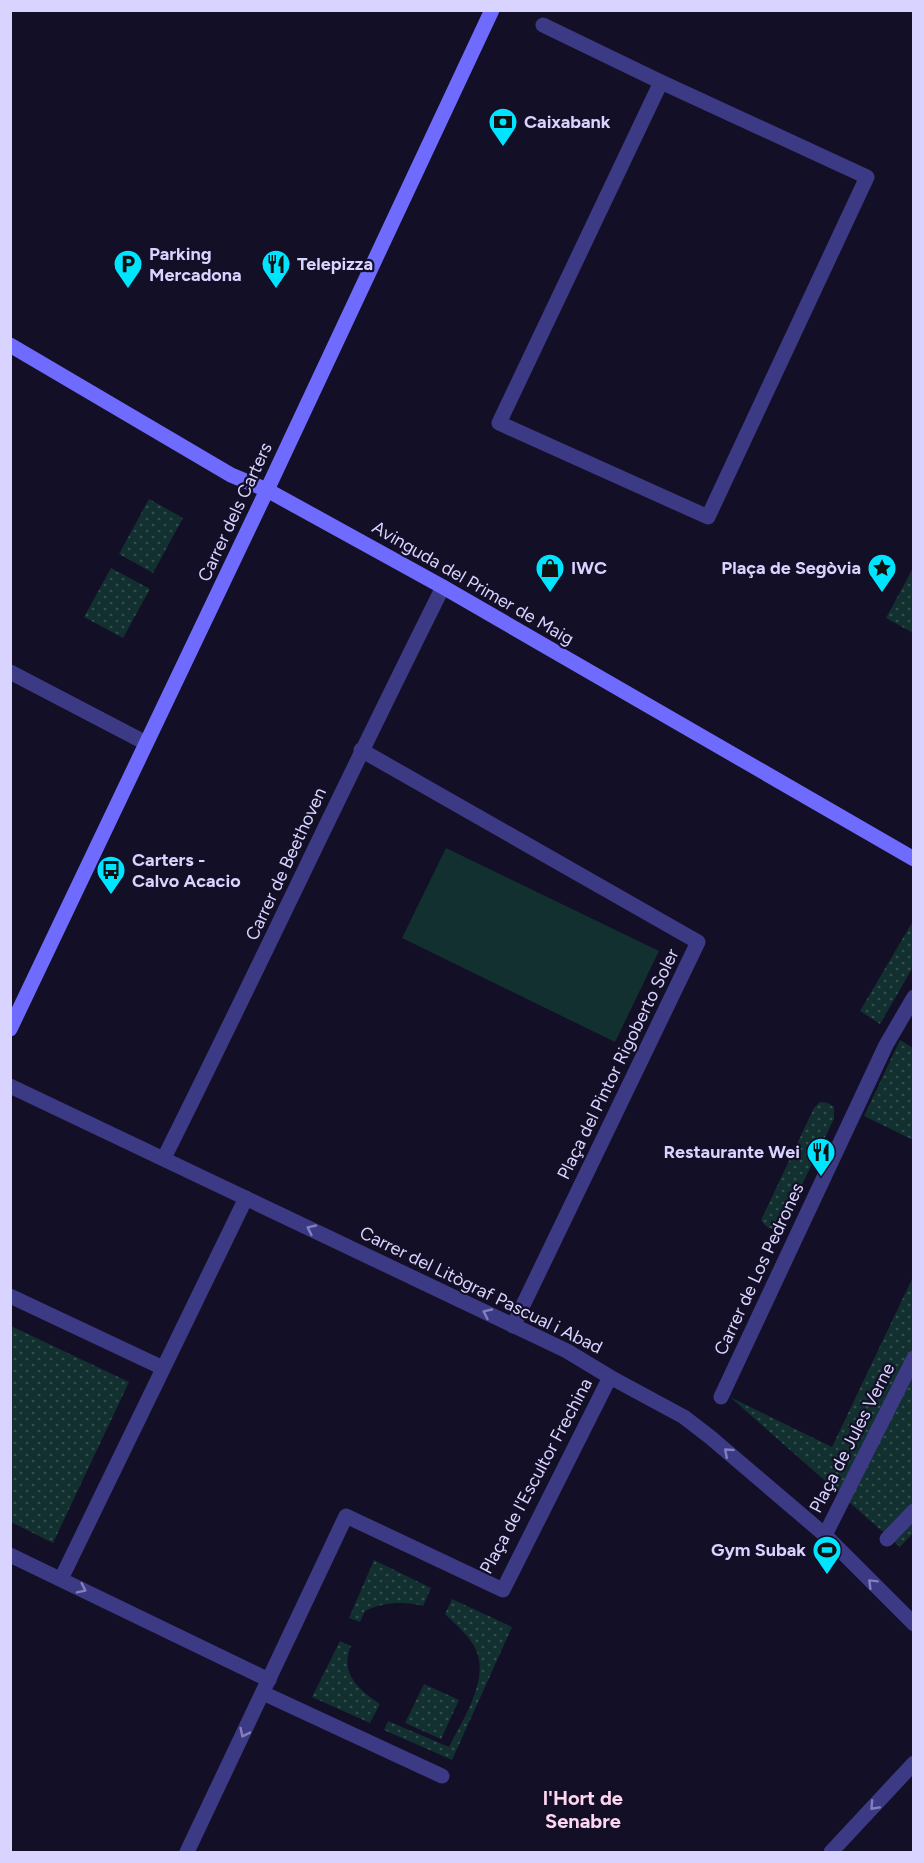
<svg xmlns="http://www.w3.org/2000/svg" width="924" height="1863" viewBox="0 0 924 1863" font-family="Figtree,sans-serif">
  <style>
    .grass { fill: #12302f }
    .park { fill: url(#park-dots) }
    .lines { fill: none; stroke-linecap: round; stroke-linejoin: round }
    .street { stroke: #3d3a85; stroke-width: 15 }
    .secondary { stroke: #6f6bff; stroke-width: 15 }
    .oneway { stroke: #837fbc }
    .labels { text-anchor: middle; stroke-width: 4.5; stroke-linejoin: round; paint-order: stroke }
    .poi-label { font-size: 18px; font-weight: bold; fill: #d9d4ff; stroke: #130f26; text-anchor: start }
    .street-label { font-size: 18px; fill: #d9d4ff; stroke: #130f26 }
    .neighbourhood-label { font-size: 20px; font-weight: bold; fill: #ffd6f0; stroke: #130f26 }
  </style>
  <defs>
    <pattern id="park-dots" width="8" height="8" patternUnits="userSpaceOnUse" patternTransform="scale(1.5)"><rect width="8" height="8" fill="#12302f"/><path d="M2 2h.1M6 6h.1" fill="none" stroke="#344d4e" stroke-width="1.8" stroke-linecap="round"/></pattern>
  </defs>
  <rect width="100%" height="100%" fill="#130f26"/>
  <!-- grass -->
  <polygon class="grass" points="446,848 659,951 615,1042 402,938"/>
  <!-- park -->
  <g class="park">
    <polygon points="149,499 183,518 153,573 119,554"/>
    <polygon points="111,568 150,589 123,638 84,617"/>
    <polygon points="913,568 913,633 886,618"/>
    <polygon points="913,921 913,967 880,1024 860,1011"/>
    <polygon points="900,1040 913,1048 913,1140 864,1116"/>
    <path d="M820 1102 828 1103 834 1107V1119L781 1228C772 1231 766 1228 761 1220L814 1108Z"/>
    <polygon points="913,1277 913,1533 900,1547 730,1397 832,1447"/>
    <polygon points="11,1326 129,1382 53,1543 11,1522"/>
    <path d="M374 1560 431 1588 423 1606C404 1601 383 1602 365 1611L360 1622 349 1618Z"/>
    <path d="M452 1599 512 1627 452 1760 384 1730 388 1721 449 1747C463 1719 492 1676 474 1646 467 1634 455 1624 445 1614Z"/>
    <path d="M340 1641 351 1646C339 1673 359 1690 380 1704L370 1723 312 1697Z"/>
    <polygon points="424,1684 459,1700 441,1739 405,1723"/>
  </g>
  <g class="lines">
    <!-- street -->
    <g class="street">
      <polyline points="543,25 661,82 867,177 708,517 499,423 661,82"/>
      <polyline points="10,672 146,743"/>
      <polyline points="361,750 698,942 513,1326"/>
      <polyline points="10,1086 567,1351 610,1377 684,1417 710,1437 825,1535 914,1624"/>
      <path d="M164 1158C259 968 348 776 443 587"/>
      <polyline points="10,1296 163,1368"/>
      <polyline points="721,1397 886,1045 914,997"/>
      <polyline points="825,1535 914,1358"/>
      <polyline points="887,1539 914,1511"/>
      <polyline points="10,1555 269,1680"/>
      <polyline points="61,1579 246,1198"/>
      <polyline points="263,1693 442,1776"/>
      <polyline points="187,1852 346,1516 503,1590 610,1377"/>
      <polyline points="831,1852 914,1763"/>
    </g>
    <!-- secondary -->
    <g class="secondary">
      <polyline points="10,345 231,475 267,490 443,587 914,859"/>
      <polyline points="10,1029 267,490 492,10"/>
    </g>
  </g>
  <!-- one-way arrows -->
  <defs><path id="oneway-chevron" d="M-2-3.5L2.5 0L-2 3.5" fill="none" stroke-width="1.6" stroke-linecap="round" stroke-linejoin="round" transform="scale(1.5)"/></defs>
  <g class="oneway">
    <use href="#oneway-chevron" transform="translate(311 1229) rotate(-155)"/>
    <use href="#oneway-chevron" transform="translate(487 1313) rotate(-155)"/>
    <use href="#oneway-chevron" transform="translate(728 1452) rotate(-139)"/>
    <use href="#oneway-chevron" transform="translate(872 1583) rotate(-135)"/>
    <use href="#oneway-chevron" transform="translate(82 1589) rotate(26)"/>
    <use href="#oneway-chevron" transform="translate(244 1733) rotate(116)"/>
    <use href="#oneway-chevron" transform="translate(874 1806) rotate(133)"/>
  </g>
  <!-- icons -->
  <defs>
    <g id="bank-pin" transform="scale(1.5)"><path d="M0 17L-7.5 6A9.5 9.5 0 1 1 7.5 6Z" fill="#00e5ff" stroke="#130f26"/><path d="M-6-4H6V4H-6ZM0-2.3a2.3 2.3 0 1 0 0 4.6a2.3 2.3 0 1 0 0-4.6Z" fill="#111"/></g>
    <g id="parking-pin" transform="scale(1.5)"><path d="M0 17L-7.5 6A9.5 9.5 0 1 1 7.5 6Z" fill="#00e5ff" stroke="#130f26"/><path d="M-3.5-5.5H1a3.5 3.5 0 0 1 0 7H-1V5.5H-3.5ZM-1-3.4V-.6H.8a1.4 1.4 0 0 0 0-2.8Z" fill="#111"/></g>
    <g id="restaurant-pin" transform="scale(1.5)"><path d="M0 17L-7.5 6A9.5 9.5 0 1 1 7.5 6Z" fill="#00e5ff" stroke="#130f26"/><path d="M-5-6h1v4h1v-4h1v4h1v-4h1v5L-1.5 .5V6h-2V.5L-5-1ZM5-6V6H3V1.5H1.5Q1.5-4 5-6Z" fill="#111"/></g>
    <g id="shop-pin" transform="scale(1.5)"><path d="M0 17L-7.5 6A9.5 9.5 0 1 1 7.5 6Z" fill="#00e5ff" stroke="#130f26"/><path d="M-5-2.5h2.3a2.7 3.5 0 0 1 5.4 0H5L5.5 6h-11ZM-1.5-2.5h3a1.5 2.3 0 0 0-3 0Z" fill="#111"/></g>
    <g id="sight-pin" transform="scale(1.5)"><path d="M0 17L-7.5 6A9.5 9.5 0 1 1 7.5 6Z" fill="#00e5ff" stroke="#130f26"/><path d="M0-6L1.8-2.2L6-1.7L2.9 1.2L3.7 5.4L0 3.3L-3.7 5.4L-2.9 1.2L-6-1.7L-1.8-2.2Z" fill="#111"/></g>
    <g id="bus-pin" transform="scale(1.5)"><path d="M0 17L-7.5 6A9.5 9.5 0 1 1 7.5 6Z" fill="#00e5ff" stroke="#130f26"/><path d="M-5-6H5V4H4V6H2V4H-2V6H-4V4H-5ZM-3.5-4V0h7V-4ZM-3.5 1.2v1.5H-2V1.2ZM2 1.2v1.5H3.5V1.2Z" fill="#111"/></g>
    <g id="stadium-pin" transform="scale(1.5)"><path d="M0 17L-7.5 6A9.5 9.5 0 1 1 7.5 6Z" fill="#00e5ff" stroke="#130f26"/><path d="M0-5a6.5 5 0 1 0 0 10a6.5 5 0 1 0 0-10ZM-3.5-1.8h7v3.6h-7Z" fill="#111"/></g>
  </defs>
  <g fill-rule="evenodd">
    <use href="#bank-pin" x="503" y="122"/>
    <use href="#parking-pin" x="128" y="264"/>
    <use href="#restaurant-pin" x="276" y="264"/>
    <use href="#shop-pin" x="550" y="568"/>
    <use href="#sight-pin" x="882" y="568"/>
    <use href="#bus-pin" x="111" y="870"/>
    <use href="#restaurant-pin" x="821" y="1152"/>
    <use href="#stadium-pin" x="827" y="1550"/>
  </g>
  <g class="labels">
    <!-- poi labels -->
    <g class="poi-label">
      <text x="524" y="128">Caixabank</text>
      <text x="149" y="260">Parking<tspan x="149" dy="21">Mercadona</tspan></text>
      <text x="297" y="270">Telepizza</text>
      <text x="571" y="574">IWC</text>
      <text x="861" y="574" text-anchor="end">Plaça de Segòvia</text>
      <text x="132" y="866">Carters -<tspan x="132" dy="21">Calvo Acacio</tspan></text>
      <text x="800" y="1158" text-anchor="end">Restaurante Wei</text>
      <text x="806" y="1556" text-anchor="end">Gym Subak</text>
    </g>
    <!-- street labels -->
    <g class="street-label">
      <text transform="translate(235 512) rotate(-65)" y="6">Carrer dels Carters</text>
      <text transform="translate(473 583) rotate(30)" y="6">Avinguda del Primer de Maig</text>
      <text transform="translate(286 864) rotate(-65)" y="6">Carrer de Beethoven</text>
      <text transform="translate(618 1064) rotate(-64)" y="6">Plaça del Pintor Rigoberto Soler</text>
      <text transform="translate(759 1269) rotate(-65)" y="6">Carrer de Los Pedrones</text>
      <text transform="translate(481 1290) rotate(26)" y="6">Carrer del Litògraf Pascual i Abad</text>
      <text transform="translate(852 1438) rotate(-63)" y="6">Plaça de Jules Verne</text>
      <text transform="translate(536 1476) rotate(-62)" y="6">Plaça de l'Escultor Frechina</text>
    </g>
    <!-- neighbourhood labels -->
    <g class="neighbourhood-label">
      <text x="583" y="1805">l'Hort de<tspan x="583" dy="23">Senabre</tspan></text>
    </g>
  </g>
  <!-- border -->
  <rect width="924" height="1863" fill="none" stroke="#d9d4ff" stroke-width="24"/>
</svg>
